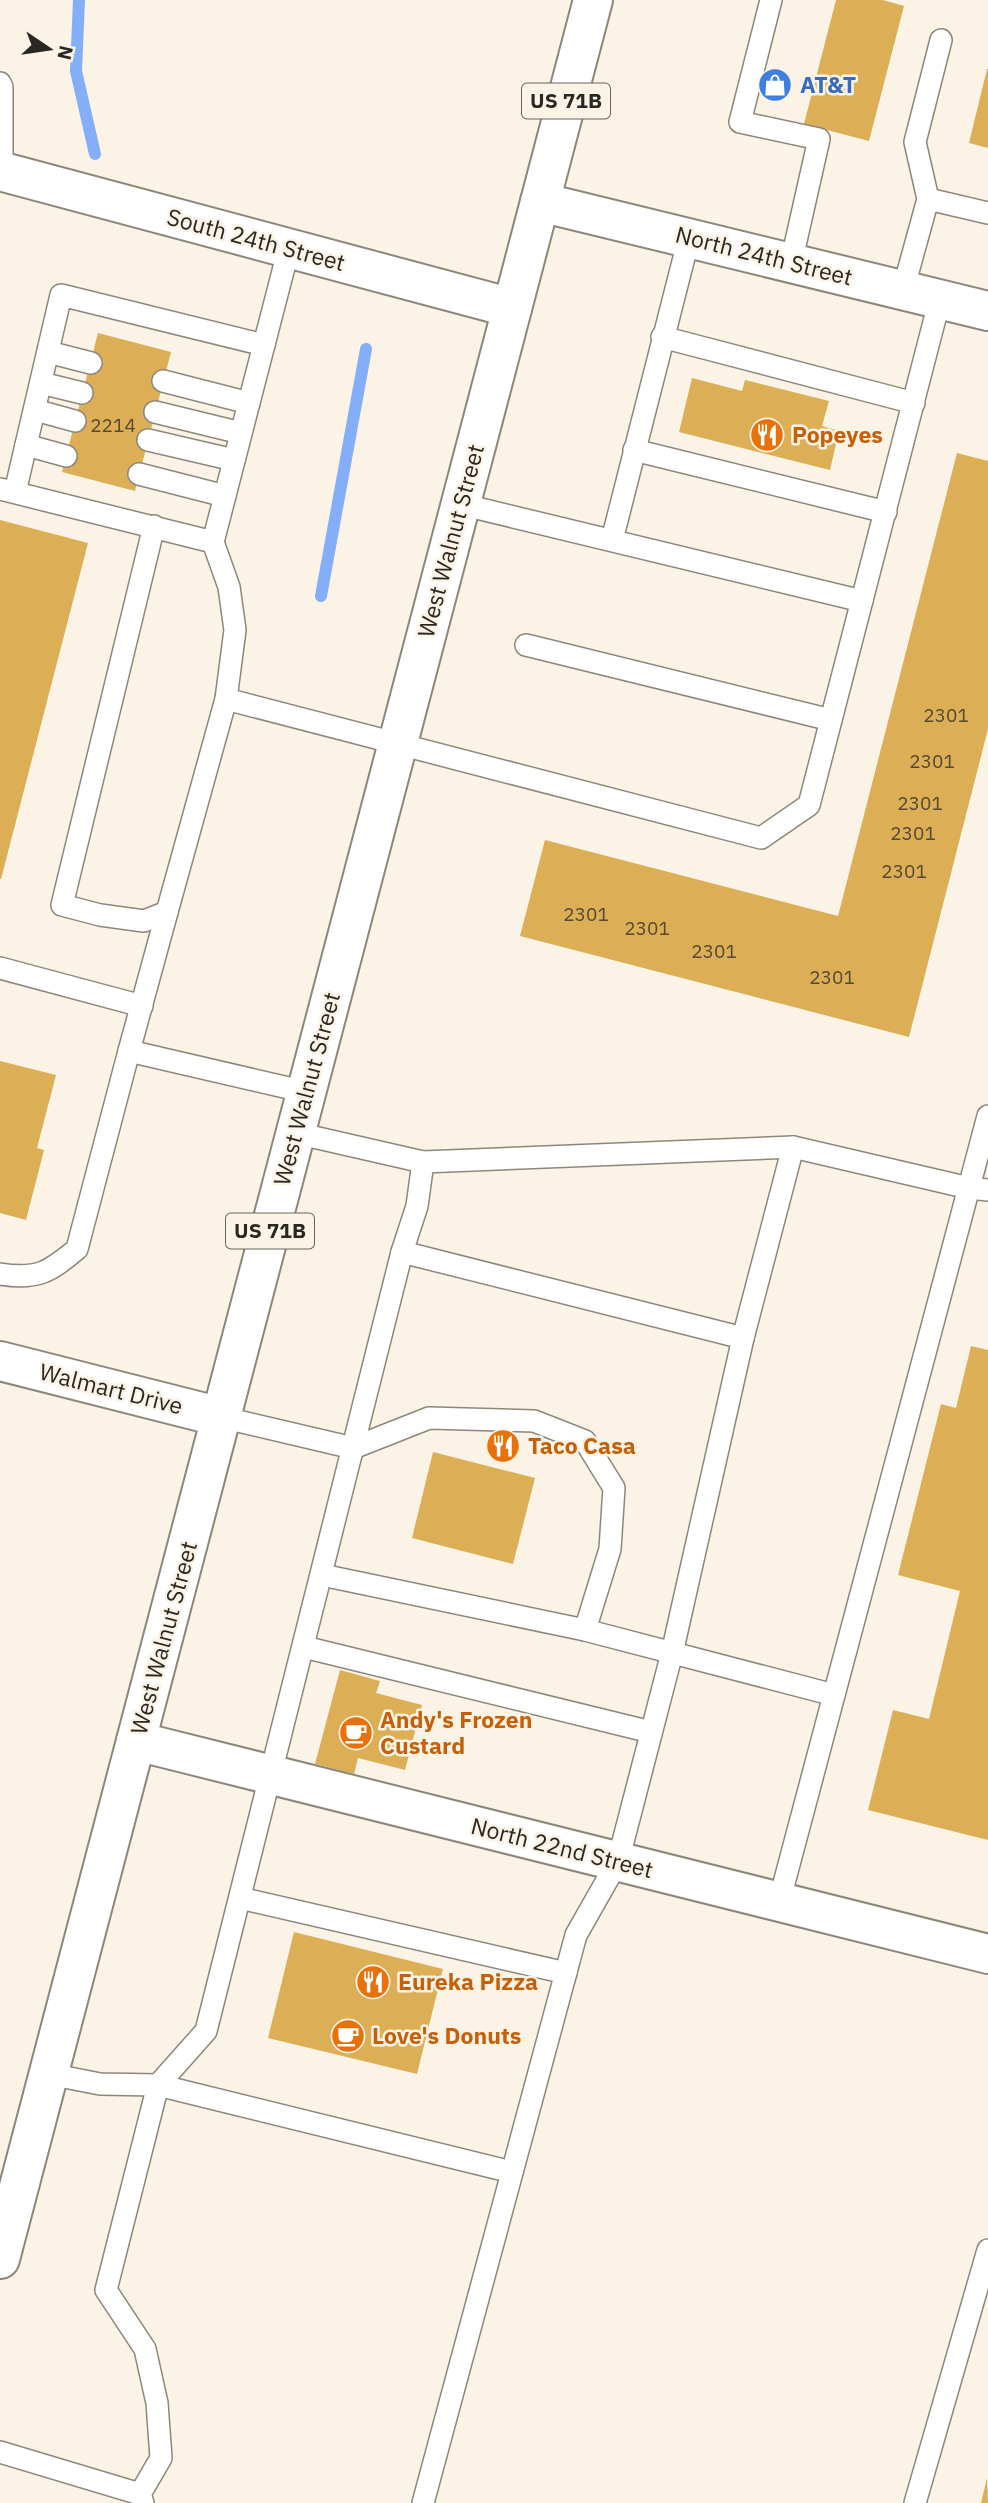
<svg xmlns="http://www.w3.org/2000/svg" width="988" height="2503" viewBox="0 0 988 2503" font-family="'IBM Plex Sans',sans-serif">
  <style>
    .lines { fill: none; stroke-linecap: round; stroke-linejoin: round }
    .stream { stroke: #85aef9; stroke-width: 12 }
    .building { fill: #dcaf57 }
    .lane-casing { stroke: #8d877b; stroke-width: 24 }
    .street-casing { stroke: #8d877b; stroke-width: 42 }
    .secondary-casing { stroke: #8d877b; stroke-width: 42 }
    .primary-casing { stroke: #8d877b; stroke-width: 42 }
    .lane { stroke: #fff; stroke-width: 21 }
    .street { stroke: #fff; stroke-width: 38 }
    .secondary { stroke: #fff; stroke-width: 38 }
    .primary { stroke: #fff; stroke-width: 38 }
    .labels { text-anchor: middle; stroke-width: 5; stroke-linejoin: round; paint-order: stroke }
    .number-label { font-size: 19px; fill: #56492f }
    .shield { fill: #fbf3e6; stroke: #68645d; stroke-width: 2 }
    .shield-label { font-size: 21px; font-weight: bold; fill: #292722 }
    .shop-label { font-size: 23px; font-weight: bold; fill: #366cbe; stroke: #fbf3e6; text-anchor: start }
    .street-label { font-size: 23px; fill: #292722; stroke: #fbf3e6 }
    .food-label { font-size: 23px; font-weight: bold; fill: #c56008; stroke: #fbf3e6; text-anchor: start }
  </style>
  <rect width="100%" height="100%" fill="#fbf3e6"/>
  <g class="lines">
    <!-- stream -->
    <g class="stream">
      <polyline points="79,0 76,71 95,154"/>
      <polyline points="321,596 366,349"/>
    </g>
  </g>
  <!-- building -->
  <g class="building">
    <polygon points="836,0 883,0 904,6 869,141 804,124"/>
    <polygon points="987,69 988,69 988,148 969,143"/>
    <polygon points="98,333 171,352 135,491 62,472"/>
    <polygon points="692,378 742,391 745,380 829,401 822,426 839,431 830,470 679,432"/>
    <polygon points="957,453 988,461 988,729 909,1037 520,936 545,840 838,916"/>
    <polygon points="0,520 88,543 1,879 0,879"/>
    <polygon points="0,1061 56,1075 37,1148 44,1150 26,1220 0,1213"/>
    <polygon points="971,1346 988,1350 988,1840 868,1810 893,1710 929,1719 960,1591 898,1575 941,1404 956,1408"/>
    <polygon points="433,1452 535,1478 513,1564 412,1538"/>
    <polygon points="340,1670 380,1681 376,1693 422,1705 405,1770 358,1758 354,1774 315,1764"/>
    <polygon points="294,1932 443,1969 417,2074 268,2038"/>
    <polygon points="987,2478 988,2503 981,2503"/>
  </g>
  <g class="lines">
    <!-- lane casing -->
    <g class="lane-casing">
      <g id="lane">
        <polyline points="771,0 740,122 819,139 791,263"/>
        <polyline points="0,83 2,87 2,172"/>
        <polyline points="928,199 988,213"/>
        <polyline points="903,290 928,199 915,142 941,40"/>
        <polyline points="662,337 914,403"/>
        <polyline points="48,352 91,363"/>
        <polyline points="163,381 249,403"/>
        <polyline points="41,383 82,393"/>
        <polyline points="35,410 75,421"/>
        <polyline points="155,412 241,433"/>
        <polyline points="148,440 234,460"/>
        <polyline points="26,445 66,456"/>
        <polyline points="634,450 886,512"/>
        <polyline points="139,474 225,496"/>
        <polyline points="0,489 213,542 229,587 235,630 226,699 761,838 809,805 940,299"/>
        <polyline points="15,492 61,295 264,345"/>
        <polyline points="460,504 862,601"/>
        <polyline points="154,526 62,905 100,915 144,921 167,912 226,699"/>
        <polyline points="612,540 689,238"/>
        <polyline points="213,542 289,248"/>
        <polyline points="526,645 831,720"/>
        <polyline points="167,912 129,1051 306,1092"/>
        <polyline points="0,968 142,1006"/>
        <polyline points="296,1133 423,1162 793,1147 969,1188 988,1190"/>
        <polyline points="402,1252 743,1338"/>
        <path d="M0 1274C38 1280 49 1272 77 1249L129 1051"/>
        <polyline points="221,1417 353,1448 429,1418 534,1421 585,1441 614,1488 610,1549 585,1630"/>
        <polyline points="322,1575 585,1630 834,1695"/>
        <polyline points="304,1647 651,1732"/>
        <polyline points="240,1898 566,1973"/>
        <polyline points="779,1902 988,1116"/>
        <polyline points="49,2074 100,2084 158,2085 512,2172"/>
        <polyline points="0,2452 140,2494 143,2503"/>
        <polyline points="140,2494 161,2458 157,2403 145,2349 106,2290 158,2085 206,2031 402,1252 417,1206 423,1162"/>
        <polyline points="423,2503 576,1935 618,1861 672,1653 743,1338 793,1147"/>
        <polyline points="915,2503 988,2250"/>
      </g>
    </g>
    <!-- street casing -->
    <g class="street-casing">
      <g id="street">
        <polyline points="0,171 512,308"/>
        <polyline points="0,1361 221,1417"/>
        <polyline points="136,1741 988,1954"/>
      </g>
    </g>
    <!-- secondary casing -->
    <g class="secondary-casing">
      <polyline id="secondary" points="540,202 988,311"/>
    </g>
    <!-- primary casing -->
    <g class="primary-casing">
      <polyline id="primary" points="0,2259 593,0"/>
    </g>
    <!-- lane -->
    <use href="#lane" class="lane"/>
    <!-- street -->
    <use href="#street" class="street"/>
    <!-- secondary -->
    <use href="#secondary" class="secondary"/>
    <!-- primary -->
    <use href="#primary" class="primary"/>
  </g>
  <!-- icons -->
  <defs>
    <g id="shop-disc" transform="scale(1.75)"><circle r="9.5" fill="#3f7fe0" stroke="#fbf3e6"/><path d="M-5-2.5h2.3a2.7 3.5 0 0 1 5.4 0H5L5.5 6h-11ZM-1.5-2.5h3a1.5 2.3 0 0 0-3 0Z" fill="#fff"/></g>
    <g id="restaurant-disc" transform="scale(1.75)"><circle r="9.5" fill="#e8710a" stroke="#fbf3e6"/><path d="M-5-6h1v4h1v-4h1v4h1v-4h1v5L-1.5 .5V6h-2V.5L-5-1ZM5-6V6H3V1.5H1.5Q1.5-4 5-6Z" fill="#fff"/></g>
    <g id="cafe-disc" transform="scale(1.75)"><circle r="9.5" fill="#e8710a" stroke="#fbf3e6"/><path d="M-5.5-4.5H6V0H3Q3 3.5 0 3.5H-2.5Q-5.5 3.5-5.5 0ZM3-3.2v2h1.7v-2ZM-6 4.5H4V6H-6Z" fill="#fff"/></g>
  </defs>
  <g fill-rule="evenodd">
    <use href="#shop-disc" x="775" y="85"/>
    <use href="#restaurant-disc" x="767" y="435"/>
    <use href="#restaurant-disc" x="503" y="1446"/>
    <use href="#cafe-disc" x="356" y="1733"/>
    <use href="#restaurant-disc" x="373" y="1982"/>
    <use href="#cafe-disc" x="348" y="2036"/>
  </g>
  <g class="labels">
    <!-- number labels -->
    <g class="number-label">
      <text x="113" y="432">2214</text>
      <text x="946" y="722">2301</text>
      <text x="932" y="768">2301</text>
      <text x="920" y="810">2301</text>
      <text x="913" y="840">2301</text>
      <text x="904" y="878">2301</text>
      <text x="586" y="921">2301</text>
      <text x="647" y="935">2301</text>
      <text x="714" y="958">2301</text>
      <text x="832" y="984">2301</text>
    </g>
    <!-- shield labels -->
    <g class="shield">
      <rect x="522" y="83.5" width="88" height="35" rx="5"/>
      <rect x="226" y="1213.5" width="88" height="35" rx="5"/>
    </g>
    <g class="shield-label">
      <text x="566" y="108">US 71B</text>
      <text x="270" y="1238">US 71B</text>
    </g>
    <!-- shop labels -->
    <g class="shop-label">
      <text x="800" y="93">AT&amp;T</text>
    </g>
    <!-- street labels -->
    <g class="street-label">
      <text transform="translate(256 240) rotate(15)" y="8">South 24th Street</text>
      <text transform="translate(764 256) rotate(14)" y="8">North 24th Street</text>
      <text transform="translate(451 541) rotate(-75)" y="8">West Walnut Street</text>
      <text transform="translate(307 1089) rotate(-75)" y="8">West Walnut Street</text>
      <text transform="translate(111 1389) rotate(14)" y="8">Walmart Drive</text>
      <text transform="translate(164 1638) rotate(-75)" y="8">West Walnut Street</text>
      <text transform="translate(562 1848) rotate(14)" y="8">North 22nd Street</text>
    </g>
    <!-- food labels -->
    <g class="food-label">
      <text x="792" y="443">Popeyes</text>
      <text x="528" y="1454">Taco Casa</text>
      <text x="380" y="1728">Andy's Frozen<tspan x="380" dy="26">Custard</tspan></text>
      <text x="398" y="1990">Eureka Pizza</text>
      <text x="372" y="2044">Love's Donuts</text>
    </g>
  </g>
  <!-- north arrow -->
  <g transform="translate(49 49) rotate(103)" stroke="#fbf3e6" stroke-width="5" paint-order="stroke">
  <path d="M0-5L12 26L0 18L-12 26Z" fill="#292722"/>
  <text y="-10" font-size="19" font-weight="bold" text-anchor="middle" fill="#292722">N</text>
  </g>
</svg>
